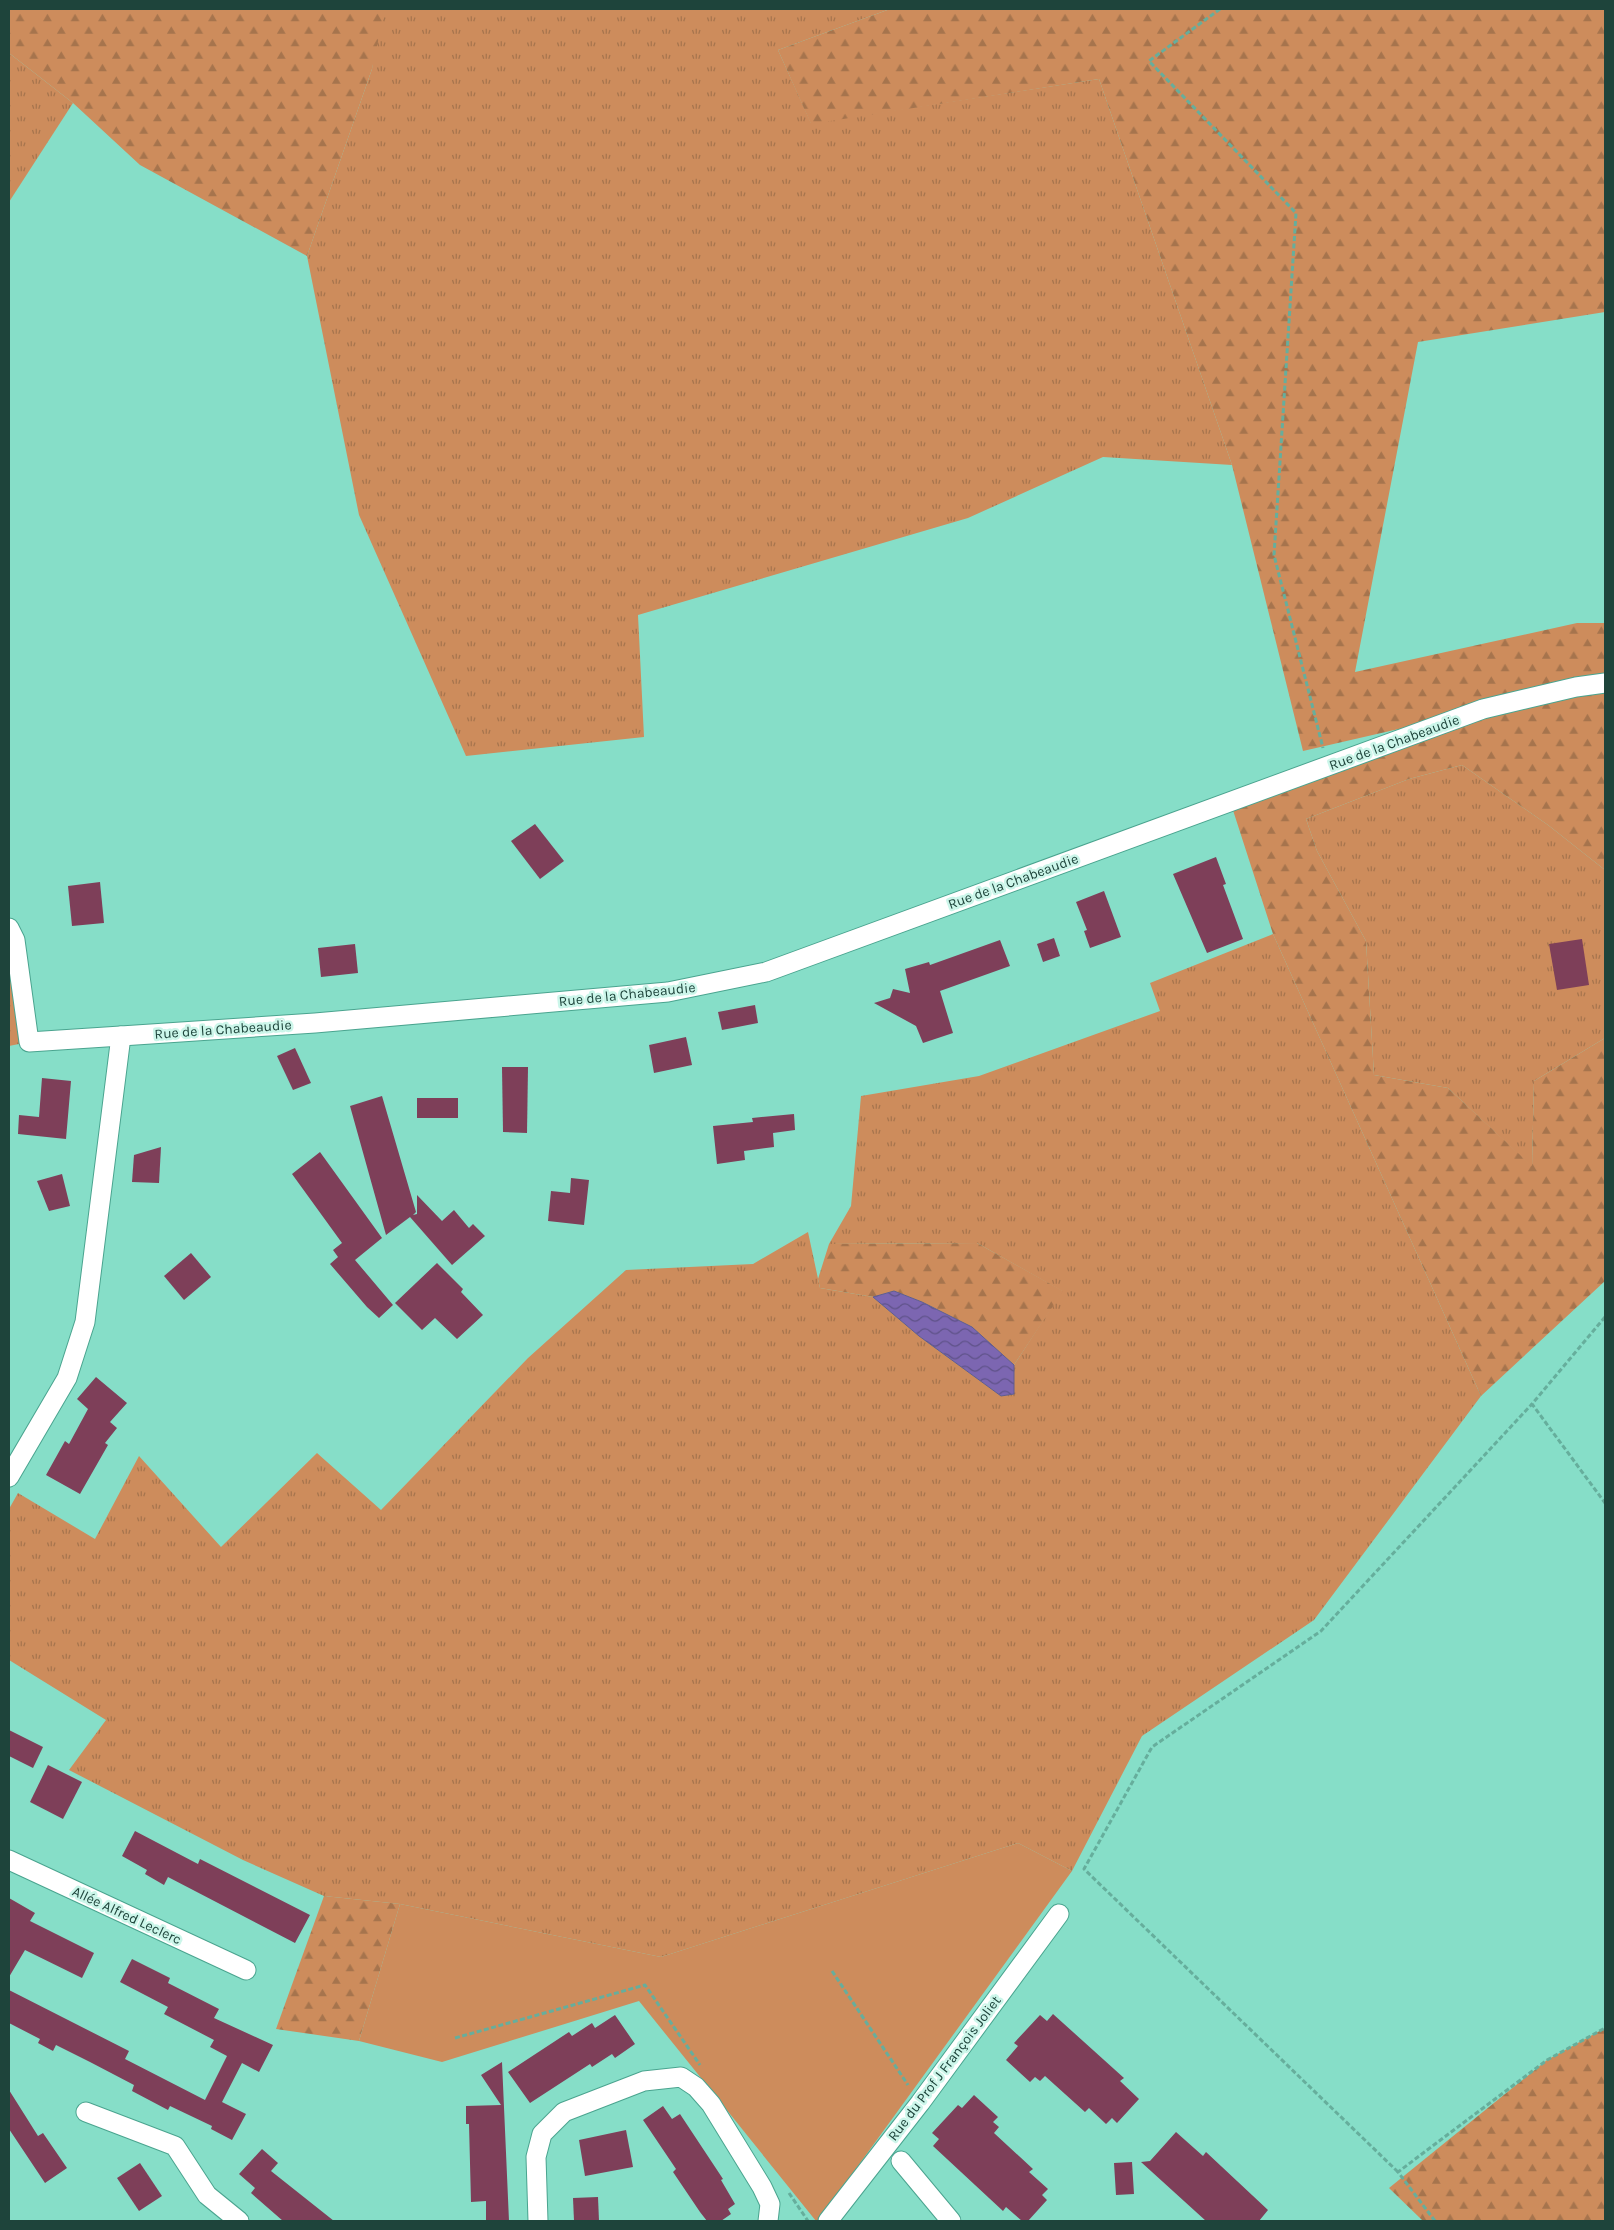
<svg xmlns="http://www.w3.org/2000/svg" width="1614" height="2230" viewBox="0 0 1614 2230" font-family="Karla,sans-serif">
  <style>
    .grass { fill: url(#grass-tufts) }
    .forest { fill: url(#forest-firs) }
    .garden { fill: #cd8c5c }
    .water { fill: url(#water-waves); stroke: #605c8e }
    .building { fill: #7e3f59 }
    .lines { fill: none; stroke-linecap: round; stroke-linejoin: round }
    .street-casing { stroke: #4aa48f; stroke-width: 21 }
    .path { stroke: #66ae9c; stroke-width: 3; stroke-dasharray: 5 2.5; stroke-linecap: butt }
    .street { stroke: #fff; stroke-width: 19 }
    .labels { text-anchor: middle; stroke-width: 5; stroke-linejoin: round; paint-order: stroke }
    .street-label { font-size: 14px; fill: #1e443b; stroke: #ccf6ea }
  </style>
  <defs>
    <pattern id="grass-tufts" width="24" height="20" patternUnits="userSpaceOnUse" patternTransform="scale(1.25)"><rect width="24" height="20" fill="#cd8c5c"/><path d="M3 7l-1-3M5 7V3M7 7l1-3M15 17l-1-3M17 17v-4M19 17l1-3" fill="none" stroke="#a6744d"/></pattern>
    <pattern id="forest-firs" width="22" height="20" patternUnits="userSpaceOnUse" patternTransform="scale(1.25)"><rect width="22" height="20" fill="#cd8c5c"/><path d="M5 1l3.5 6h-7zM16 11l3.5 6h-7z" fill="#a6744d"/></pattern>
    <pattern id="water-waves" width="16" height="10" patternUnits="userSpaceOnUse" patternTransform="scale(1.25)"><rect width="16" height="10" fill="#7c66b1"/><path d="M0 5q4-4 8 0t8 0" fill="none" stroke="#5f5289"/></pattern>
  </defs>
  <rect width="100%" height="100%" fill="#86dec8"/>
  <!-- grass -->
  <g class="grass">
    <polygon points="379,9 890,9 778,50 811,123 1099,79 1232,465 1103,457 968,518 638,615 644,737 466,756 359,515 307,256 372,69"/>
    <polygon points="9,53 73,103 9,202"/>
    <polygon points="1462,765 1548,825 1605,870 1605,1038 1534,1081 1532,1167 1448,1088 1374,1075 1366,941 1317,851 1306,819 1409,779"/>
    <polygon points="9,932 29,1042 9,1046"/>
    <polygon points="1273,934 1481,1396 1314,1620 1142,1736 1072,1871 1018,1843 661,1957 400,1904 324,1896 243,1860 69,1770 106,1720 9,1660 9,1509 18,1493 95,1539 139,1456 221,1547 317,1453 381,1510 528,1358 626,1270 753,1264 808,1232 820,1288 873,1297 919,1336 1001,1396 1014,1394 1014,1365 1062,1291 977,1243 829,1244 851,1206 861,1096 979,1076 1160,1011 1150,983"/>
  </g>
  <!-- forest -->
  <g class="forest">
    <polygon points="9,9 385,9 372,69 307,256 140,165 73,103 9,53"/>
    <polygon points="890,9 1605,9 1605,312 1418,342 1355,672 1577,623 1605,623 1605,870 1548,825 1462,765 1409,779 1306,819 1317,851 1366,941 1374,1075 1448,1088 1532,1166 1534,1081 1605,1038 1605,1281 1481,1396 1273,934 1230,801 1477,711 1303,751 1232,465 1099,79 811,124 778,50"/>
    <polygon points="977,1243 1063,1291 1014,1365 972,1327 922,1302 894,1291 873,1297 820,1288 818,1279 829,1244"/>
    <polygon points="324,1896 400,1904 359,2041 276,2029"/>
    <polygon points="1605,2028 1605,2221 1423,2221 1389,2188 1547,2060"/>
  </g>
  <!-- garden -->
  <polygon class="garden" points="1018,1843 1072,1871 818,2221 816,2221 639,2001 442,2062 359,2041 400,1904 661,1957"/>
  <!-- water -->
  <polygon class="water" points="894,1291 922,1302 972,1327 1014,1365 1014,1394 1001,1396 919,1336 873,1297"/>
  <!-- building -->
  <g class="building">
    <polygon points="535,824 564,861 540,879 511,841"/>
    <polygon points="1216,857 1226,884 1223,885 1243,939 1207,953 1173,874"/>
    <polygon points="100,882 104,923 72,926 68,886"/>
    <polygon points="1104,891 1121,937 1090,948 1084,931 1087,930 1076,902"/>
    <polygon points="1054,938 1060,956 1043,962 1037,944"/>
    <polygon points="1582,939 1589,985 1557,990 1549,944"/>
    <polygon points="1000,940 1010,966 940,991 953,1033 923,1043 916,1026 874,1003 890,998 893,989 910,993 905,969 929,962 930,965"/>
    <polygon points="355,944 358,973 321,977 318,948"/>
    <polygon points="755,1005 758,1023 722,1030 718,1012"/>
    <polygon points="686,1037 692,1065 654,1073 649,1045"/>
    <polygon points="295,1048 311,1083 293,1090 277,1056"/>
    <polygon points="502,1067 528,1067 527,1133 503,1132"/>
    <polygon points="42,1078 71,1081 66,1139 18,1134 19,1115 39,1117"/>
    <polygon points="382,1096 416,1212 413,1215 417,1214 417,1195 442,1221 454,1210 469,1228 473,1224 485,1236 452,1265 410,1217 386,1235 350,1106"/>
    <rect x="417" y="1098" width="41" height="20"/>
    <polygon points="794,1114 795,1130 773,1133 774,1147 744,1151 745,1160 717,1164 713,1126 753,1122 752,1118"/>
    <polygon points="161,1147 159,1183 132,1182 134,1155"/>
    <polygon points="320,1152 382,1238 355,1260 393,1305 379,1318 367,1307 330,1264 338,1257 333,1250 342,1243 292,1174"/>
    <polygon points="62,1174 70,1206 49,1211 37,1181"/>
    <polygon points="571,1178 589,1180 584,1225 548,1221 551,1191 570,1193"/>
    <polygon points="191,1253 211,1277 184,1300 164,1276"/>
    <polygon points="437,1263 463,1289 461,1292 483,1315 457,1339 435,1318 422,1330 395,1303"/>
    <polygon points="96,1377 127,1403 110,1422 117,1428 105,1443 108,1445 80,1494 46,1475 65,1441 69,1444 88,1409 77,1399"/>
    <polygon points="9,1730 43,1747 33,1768 9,1756"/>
    <polygon points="48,1765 82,1782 63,1819 30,1802"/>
    <polygon points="135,1831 198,1864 200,1859 310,1915 295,1943 168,1877 164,1885 145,1874 147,1870 122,1856"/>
    <polygon points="9,1898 35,1913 30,1921 94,1953 82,1978 25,1950 9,1977"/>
    <polygon points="132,1959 170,1978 168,1983 219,2009 214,2018 273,2045 259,2072 242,2063 222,2102 246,2114 232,2140 211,2129 212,2126 170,2106 168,2110 132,2091 134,2085 90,2062 56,2045 53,2051 38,2043 40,2039 9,2023 9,1990 129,2051 125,2059 205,2100 227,2056 210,2047 214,2040 164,2014 168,2007 120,1982"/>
    <polygon points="1053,2014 1124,2078 1120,2081 1139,2099 1117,2123 1112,2118 1106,2124 1089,2108 1085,2112 1045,2076 1040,2081 1035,2077 1030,2082 1006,2060 1018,2046 1014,2043 1040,2015 1047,2021"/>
    <polygon points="615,2015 635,2044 615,2058 612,2054 592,2067 590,2064 530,2103 508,2072 569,2032 572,2036 592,2023 595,2028"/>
    <polygon points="502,2062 509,2221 486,2221 486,2201 471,2202 469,2124 466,2124 466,2106 501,2105 481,2075"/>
    <polygon points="9,2090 38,2136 43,2133 67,2168 45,2183 9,2129"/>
    <polygon points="974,2095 998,2117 993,2122 999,2127 994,2133 1033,2169 1029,2172 1048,2189 1042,2195 1047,2200 1028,2221 1022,2221 1006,2207 1003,2211 933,2146 939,2139 932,2133 958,2105 962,2108"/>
    <polygon points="663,2106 672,2119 680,2114 723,2179 721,2180 735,2204 728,2209 731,2214 721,2221 707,2221 700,2212 673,2172 676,2169 643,2120"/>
    <polygon points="626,2130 633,2167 585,2176 579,2140"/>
    <polygon points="1176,2132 1203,2156 1206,2152 1268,2210 1259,2221 1206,2221 1141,2162 1150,2161"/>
    <polygon points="262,2149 278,2163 271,2171 334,2221 283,2221 251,2193 255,2188 239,2174"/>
    <polygon points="1132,2162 1134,2194 1116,2195 1114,2163"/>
    <polygon points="140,2163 162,2196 139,2211 117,2178"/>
    <polygon points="598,2197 599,2221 574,2221 573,2198"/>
  </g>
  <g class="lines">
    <!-- street casing -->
    <g class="street-casing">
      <g id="street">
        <polyline points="9,928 15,940 29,1042 121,1036"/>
        <polyline points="9,1477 67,1378 85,1322 121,1036 315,1023 668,992 766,972 1483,709 1576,687 1605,683"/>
        <polyline points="9,1860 246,1970"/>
        <polyline points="86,2112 175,2146 207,2195 239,2221"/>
        <polyline points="901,2161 951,2221"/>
        <polyline points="538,2221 536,2157 542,2134 564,2112 644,2081 681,2077 696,2087 711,2104 762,2187 770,2204 768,2221"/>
        <polyline points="828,2221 920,2103 1059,1914"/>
      </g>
    </g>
    <!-- path -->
    <g class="path">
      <polyline points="1220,9 1149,61 1296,213 1274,555 1323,748"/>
      <polyline points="1605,1317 1532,1404 1605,1503"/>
      <polyline points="832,1971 908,2085"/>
      <polyline points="455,2038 645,1985 700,2065"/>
      <polyline points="1398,2172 1084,1869 1152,1747 1321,1631 1532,1404"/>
      <polyline points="789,2193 808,2221"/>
      <polyline points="1435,2221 1398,2172 1547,2060 1605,2028"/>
    </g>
    <!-- street -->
    <use href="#street" class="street"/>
  </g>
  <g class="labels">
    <!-- street labels -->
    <g class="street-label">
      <text transform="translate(1394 742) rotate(-20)" y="5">Rue de la Chabeaudie</text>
      <text transform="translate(1013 881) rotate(-20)" y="5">Rue de la Chabeaudie</text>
      <text transform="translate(627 994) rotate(-6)" y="5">Rue de la Chabeaudie</text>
      <text transform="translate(223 1029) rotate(-4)" y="5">Rue de la Chabeaudie</text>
      <text transform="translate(127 1915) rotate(25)" y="5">Allée Alfred Leclerc</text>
      <text transform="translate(944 2068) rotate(-53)" y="5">Rue du Prof J François Joliet</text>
    </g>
  </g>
  <!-- border -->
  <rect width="1614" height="2230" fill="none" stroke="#1e443b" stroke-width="20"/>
</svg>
